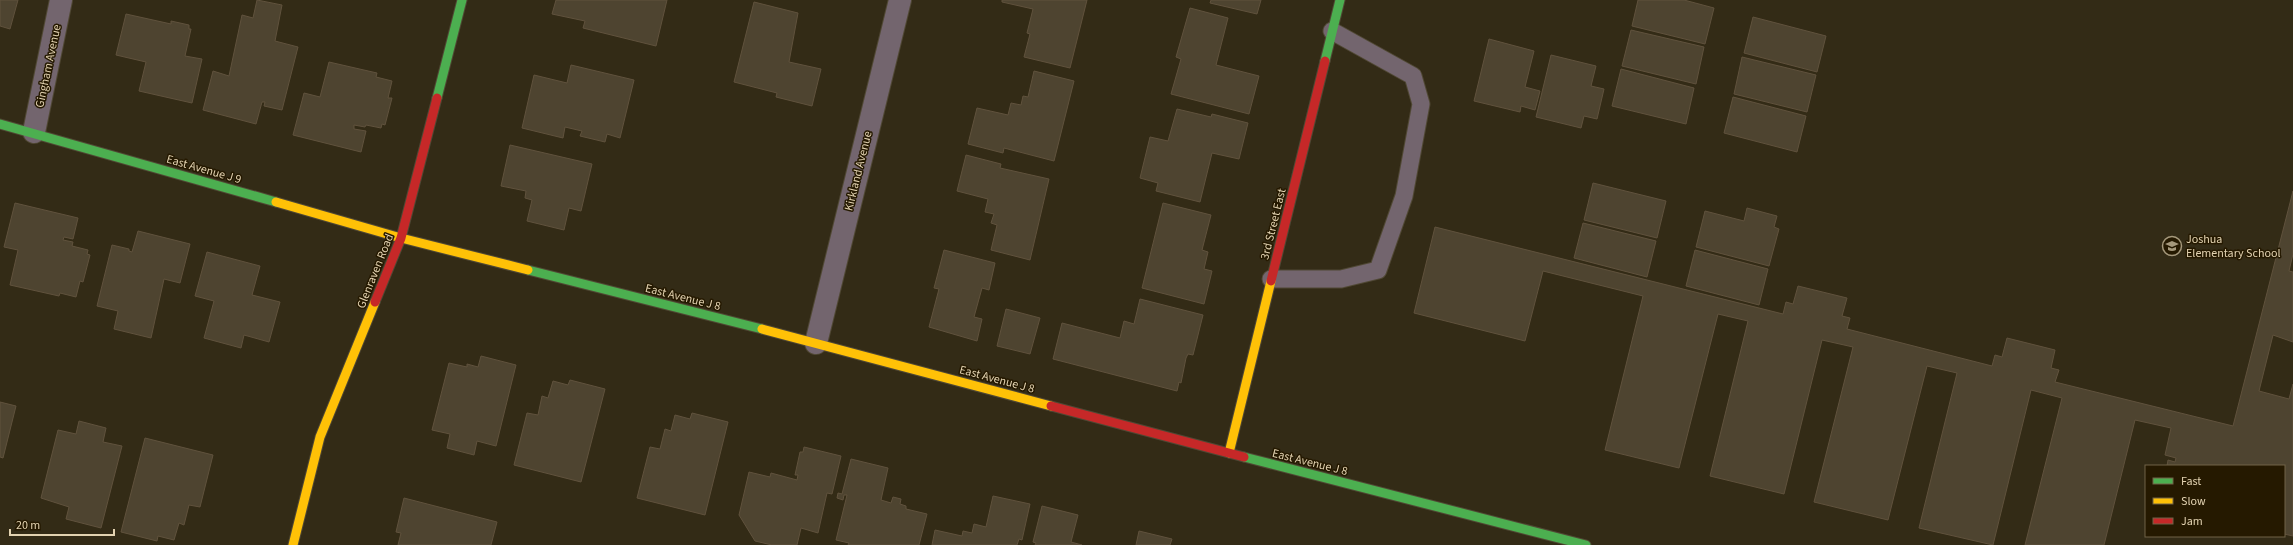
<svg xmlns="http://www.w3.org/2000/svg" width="2293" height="545" viewBox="0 0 2293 545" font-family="'Source Sans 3',sans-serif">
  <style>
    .building { fill: #4e4430; stroke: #60523d }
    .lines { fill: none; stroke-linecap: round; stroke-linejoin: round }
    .lane-casing { stroke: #504834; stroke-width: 19 }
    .street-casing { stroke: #504834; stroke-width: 24 }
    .fast-casing { stroke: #504834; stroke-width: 11 }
    .slow-casing { stroke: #504834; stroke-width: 11 }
    .jam-casing { stroke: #504834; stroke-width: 11 }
    .lane { stroke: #73656e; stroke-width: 17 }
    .street { stroke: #73656e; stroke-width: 22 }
    .fast { stroke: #4caf50; stroke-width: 9 }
    .slow { stroke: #ffc107; stroke-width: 9 }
    .jam { stroke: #c62828; stroke-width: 9 }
    .labels { text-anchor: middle; stroke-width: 3; stroke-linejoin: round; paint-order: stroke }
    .street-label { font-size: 12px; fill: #e3d3b1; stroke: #251900 }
    .poi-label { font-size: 12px; fill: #e3d3b1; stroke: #251900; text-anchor: start }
  </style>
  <rect width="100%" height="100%" fill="#332b16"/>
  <!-- building -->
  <g class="building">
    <polygon points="0,0 18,0 10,29 0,26"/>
    <polygon points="257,0 282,5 275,41 298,47 282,110 264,106 265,102 262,102 256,124 203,110 213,71 229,76 242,15 253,18"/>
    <polygon points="556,0 667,0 656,46 583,28 585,21 552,14"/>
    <polygon points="1002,0 1087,0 1070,68 1024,57 1030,34 1027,33 1033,9 1002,2"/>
    <polygon points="1211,0 1261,0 1257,14 1210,3"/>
    <polygon points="1638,0 1684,0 1714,8 1705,44 1632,26"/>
    <polygon points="754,2 798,13 789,62 821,69 812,106 776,97 777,93 734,82"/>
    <polygon points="1190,8 1228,18 1216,65 1259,76 1249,114 1171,94 1181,59 1176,57"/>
    <polygon points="126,14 171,24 171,21 189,25 189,29 191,29 185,56 202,59 192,103 139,91 146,62 116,55"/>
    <polygon points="1753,17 1826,36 1817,72 1744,53"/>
    <polygon points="1631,30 1704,47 1696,84 1622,66"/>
    <polygon points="1489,39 1534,51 1525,87 1540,91 1535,110 1521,106 1520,112 1474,101"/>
    <polygon points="1551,55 1596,66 1591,86 1604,89 1597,119 1584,116 1581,128 1536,117"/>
    <polygon points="1742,57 1816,75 1807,112 1734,94"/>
    <polygon points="329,62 377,73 376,77 392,81 388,98 392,98 385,125 382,124 381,128 366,125 365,127 354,125 354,129 366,131 361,152 293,135 304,93 320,97"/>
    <polygon points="571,65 634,80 620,138 607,134 605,142 580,136 582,131 565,127 563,138 522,128 534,75 567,83"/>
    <polygon points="1621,69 1694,88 1686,124 1612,106"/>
    <polygon points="1034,71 1074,81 1054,161 1004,148 1003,153 968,144 977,108 1008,115 1011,103 1021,105 1023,96 1028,97"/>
    <polygon points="1733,97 1806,116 1797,152 1724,133"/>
    <polygon points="1177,109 1211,117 1212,114 1248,123 1239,159 1212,153 1200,202 1156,191 1158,183 1140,178 1150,137 1168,141"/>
    <polygon points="510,145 592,164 581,211 569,208 564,230 527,221 532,200 525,198 526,191 501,186"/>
    <polygon points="966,155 1001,164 1000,168 1049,179 1030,260 991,250 997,225 991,223 994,214 985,212 988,199 957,191"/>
    <polygon points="1593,183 1666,201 1657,238 1584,220"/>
    <polygon points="2293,191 2293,254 2289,271 2293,272 2293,342 2273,335 2259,391 2289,399 2293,384 2293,536 2284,534 2284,466 2167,466 2168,460 2175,462 2176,458 2165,455 2171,428 2135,420 2104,545 2025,545 2062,398 2031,390 1993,545 1919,528 1957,373 1927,366 1888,520 1814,502 1853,347 1822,340 1784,494 1710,476 1748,321 1718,314 1679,468 1605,450 1643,296 1543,271 1525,341 1414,313 1435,227 1783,314 1786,302 1793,304 1798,286 1847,298 1842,316 1850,318 1847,329 1992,366 1995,355 2002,357 2007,338 2055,350 2051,368 2059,370 2055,382 2233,426"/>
    <polygon points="15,203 78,218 73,239 64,237 63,240 73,242 72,246 88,250 87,254 90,255 83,282 80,281 76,297 60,293 59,296 10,285 18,250 4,247"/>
    <polygon points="1163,203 1211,215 1202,250 1208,252 1204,269 1212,271 1204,304 1142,288"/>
    <polygon points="1747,208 1777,216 1774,227 1779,229 1769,266 1696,247 1705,211 1744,221"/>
    <polygon points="1583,223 1656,241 1647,277 1574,258"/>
    <polygon points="138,231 190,244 180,283 164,279 151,338 114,329 118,311 97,306 112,245 129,249 129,251 132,252"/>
    <polygon points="944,250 995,263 989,290 982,288 974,317 982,319 977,341 929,327 939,289 934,288"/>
    <polygon points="1695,250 1768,269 1759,305 1686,286"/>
    <polygon points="207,252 260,266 252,295 280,302 269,342 244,335 241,348 204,338 214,301 195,296"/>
    <polygon points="1140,299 1203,315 1193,355 1188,354 1186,358 1181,383 1179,382 1177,391 1053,359 1062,323 1120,338 1124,321 1134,324"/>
    <polygon points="1006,309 1040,318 1030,354 997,346"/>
    <polygon points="481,356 516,365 496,446 477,441 474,455 447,448 450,434 432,430 449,363 467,367 467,364 478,367"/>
    <polygon points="570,380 605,389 581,482 514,465 527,413 538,415 542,396 548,398 553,381 568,385"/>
    <polygon points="0,402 16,406 3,458 0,457"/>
    <polygon points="692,413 728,422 705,515 637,498 650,447 660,449 665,429 671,431 675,415 690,419"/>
    <polygon points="79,421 106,428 103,442 122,446 101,528 66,519 69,507 41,498 58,430 76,434"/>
    <polygon points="145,438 213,455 200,507 189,505 184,525 179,523 174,540 158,536 157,541 121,532"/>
    <polygon points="804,447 841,456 832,494 827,493 818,533 801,528 797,545 772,545 755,541 739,515 749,472 770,477 771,473 797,480 798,475 795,475 800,452 803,452"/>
    <polygon points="851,459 888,468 881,500 891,503 893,497 901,499 900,504 906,506 906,509 927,514 919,545 848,545 849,543 836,540 847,495 844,495 843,500 837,498 838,493 842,494"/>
    <polygon points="993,496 1030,504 1022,540 1019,539 1017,545 932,545 935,530 962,536 963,531 972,533 974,524 986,527"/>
    <polygon points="404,498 497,522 491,545 398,545 401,533 396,532"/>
    <polygon points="1042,506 1078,515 1071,542 1082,545 1035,545 1036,543 1033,542"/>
    <polygon points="1139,531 1172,539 1170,545 1136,545"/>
  </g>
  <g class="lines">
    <!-- lane casing -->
    <g class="lane-casing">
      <polyline id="lane" points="1271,279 1341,279 1378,270 1404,196 1421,104 1413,76 1332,31"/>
    </g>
    <!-- street casing -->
    <g class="street-casing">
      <g id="street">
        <polyline points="34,132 61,0"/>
        <polyline points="816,343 900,0"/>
      </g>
    </g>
    <!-- fast casing -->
    <g class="fast-casing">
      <g id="fast">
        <polyline points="1325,61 1340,0"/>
        <polyline points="437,98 462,0"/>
        <polyline points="0,124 276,202"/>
        <polyline points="528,270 762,329"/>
        <polyline points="1244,457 1586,545"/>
      </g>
    </g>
    <!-- slow casing -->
    <g class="slow-casing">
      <g id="slow">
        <polyline points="276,202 401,238 528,270"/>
        <polyline points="762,329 1051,406"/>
        <polyline points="1229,453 1271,281"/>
        <polyline points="293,545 320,437 375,302"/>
      </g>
    </g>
    <!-- jam casing -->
    <g class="jam-casing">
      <g id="jam">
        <polyline points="1271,281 1325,61"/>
        <polyline points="375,302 401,238 437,98"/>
        <polyline points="1051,406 1244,457"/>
      </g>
    </g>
    <!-- lane -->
    <use href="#lane" class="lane"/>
    <!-- street -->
    <use href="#street" class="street"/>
    <!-- fast -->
    <use href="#fast" class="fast"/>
    <!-- slow -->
    <use href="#slow" class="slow"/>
    <!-- jam -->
    <use href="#jam" class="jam"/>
  </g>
  <!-- icons -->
  <defs>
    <g id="school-ring" transform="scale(1)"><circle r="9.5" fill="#251900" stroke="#a5987b" stroke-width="1.5"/><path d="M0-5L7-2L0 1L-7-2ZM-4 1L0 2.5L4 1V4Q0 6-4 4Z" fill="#a5987b"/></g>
  </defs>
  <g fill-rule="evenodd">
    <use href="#school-ring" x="2172" y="246"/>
  </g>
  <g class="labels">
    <!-- street labels -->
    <g class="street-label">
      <text transform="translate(48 66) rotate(-78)" y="4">Gingham Avenue</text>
      <text transform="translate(204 169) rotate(16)" y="4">East Avenue J 9</text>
      <text transform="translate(858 171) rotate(-76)" y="4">Kirkland Avenue</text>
      <text transform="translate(1273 224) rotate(-76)" y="4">3rd Street East</text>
      <text transform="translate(375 271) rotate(-68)" y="4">Glenraven Road</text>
      <text transform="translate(683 297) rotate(14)" y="4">East Avenue J 8</text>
      <text transform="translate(997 379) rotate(15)" y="4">East Avenue J 8</text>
      <text transform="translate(1310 462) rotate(14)" y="4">East Avenue J 8</text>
    </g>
    <!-- poi labels -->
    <g class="poi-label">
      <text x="2186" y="243">Joshua<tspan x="2186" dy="14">Elementary School</tspan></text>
    </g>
  </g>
  <!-- legend -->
  <rect x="2145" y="465" width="140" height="72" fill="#251900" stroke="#716347"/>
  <rect x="2153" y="478" width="20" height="6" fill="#4caf50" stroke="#716347"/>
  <text x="2181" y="485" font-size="12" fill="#e3d3b1">Fast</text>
  <rect x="2153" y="498" width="20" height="6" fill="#ffc107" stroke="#716347"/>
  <text x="2181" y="505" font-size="12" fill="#e3d3b1">Slow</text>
  <rect x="2153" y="518" width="20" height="6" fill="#c62828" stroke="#716347"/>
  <text x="2181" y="525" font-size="12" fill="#e3d3b1">Jam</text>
  <!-- scale -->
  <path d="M10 529v6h104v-6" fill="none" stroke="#e3d3b1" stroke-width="2"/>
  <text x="16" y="529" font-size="12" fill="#e3d3b1" stroke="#251900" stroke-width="3" paint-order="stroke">20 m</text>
</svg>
